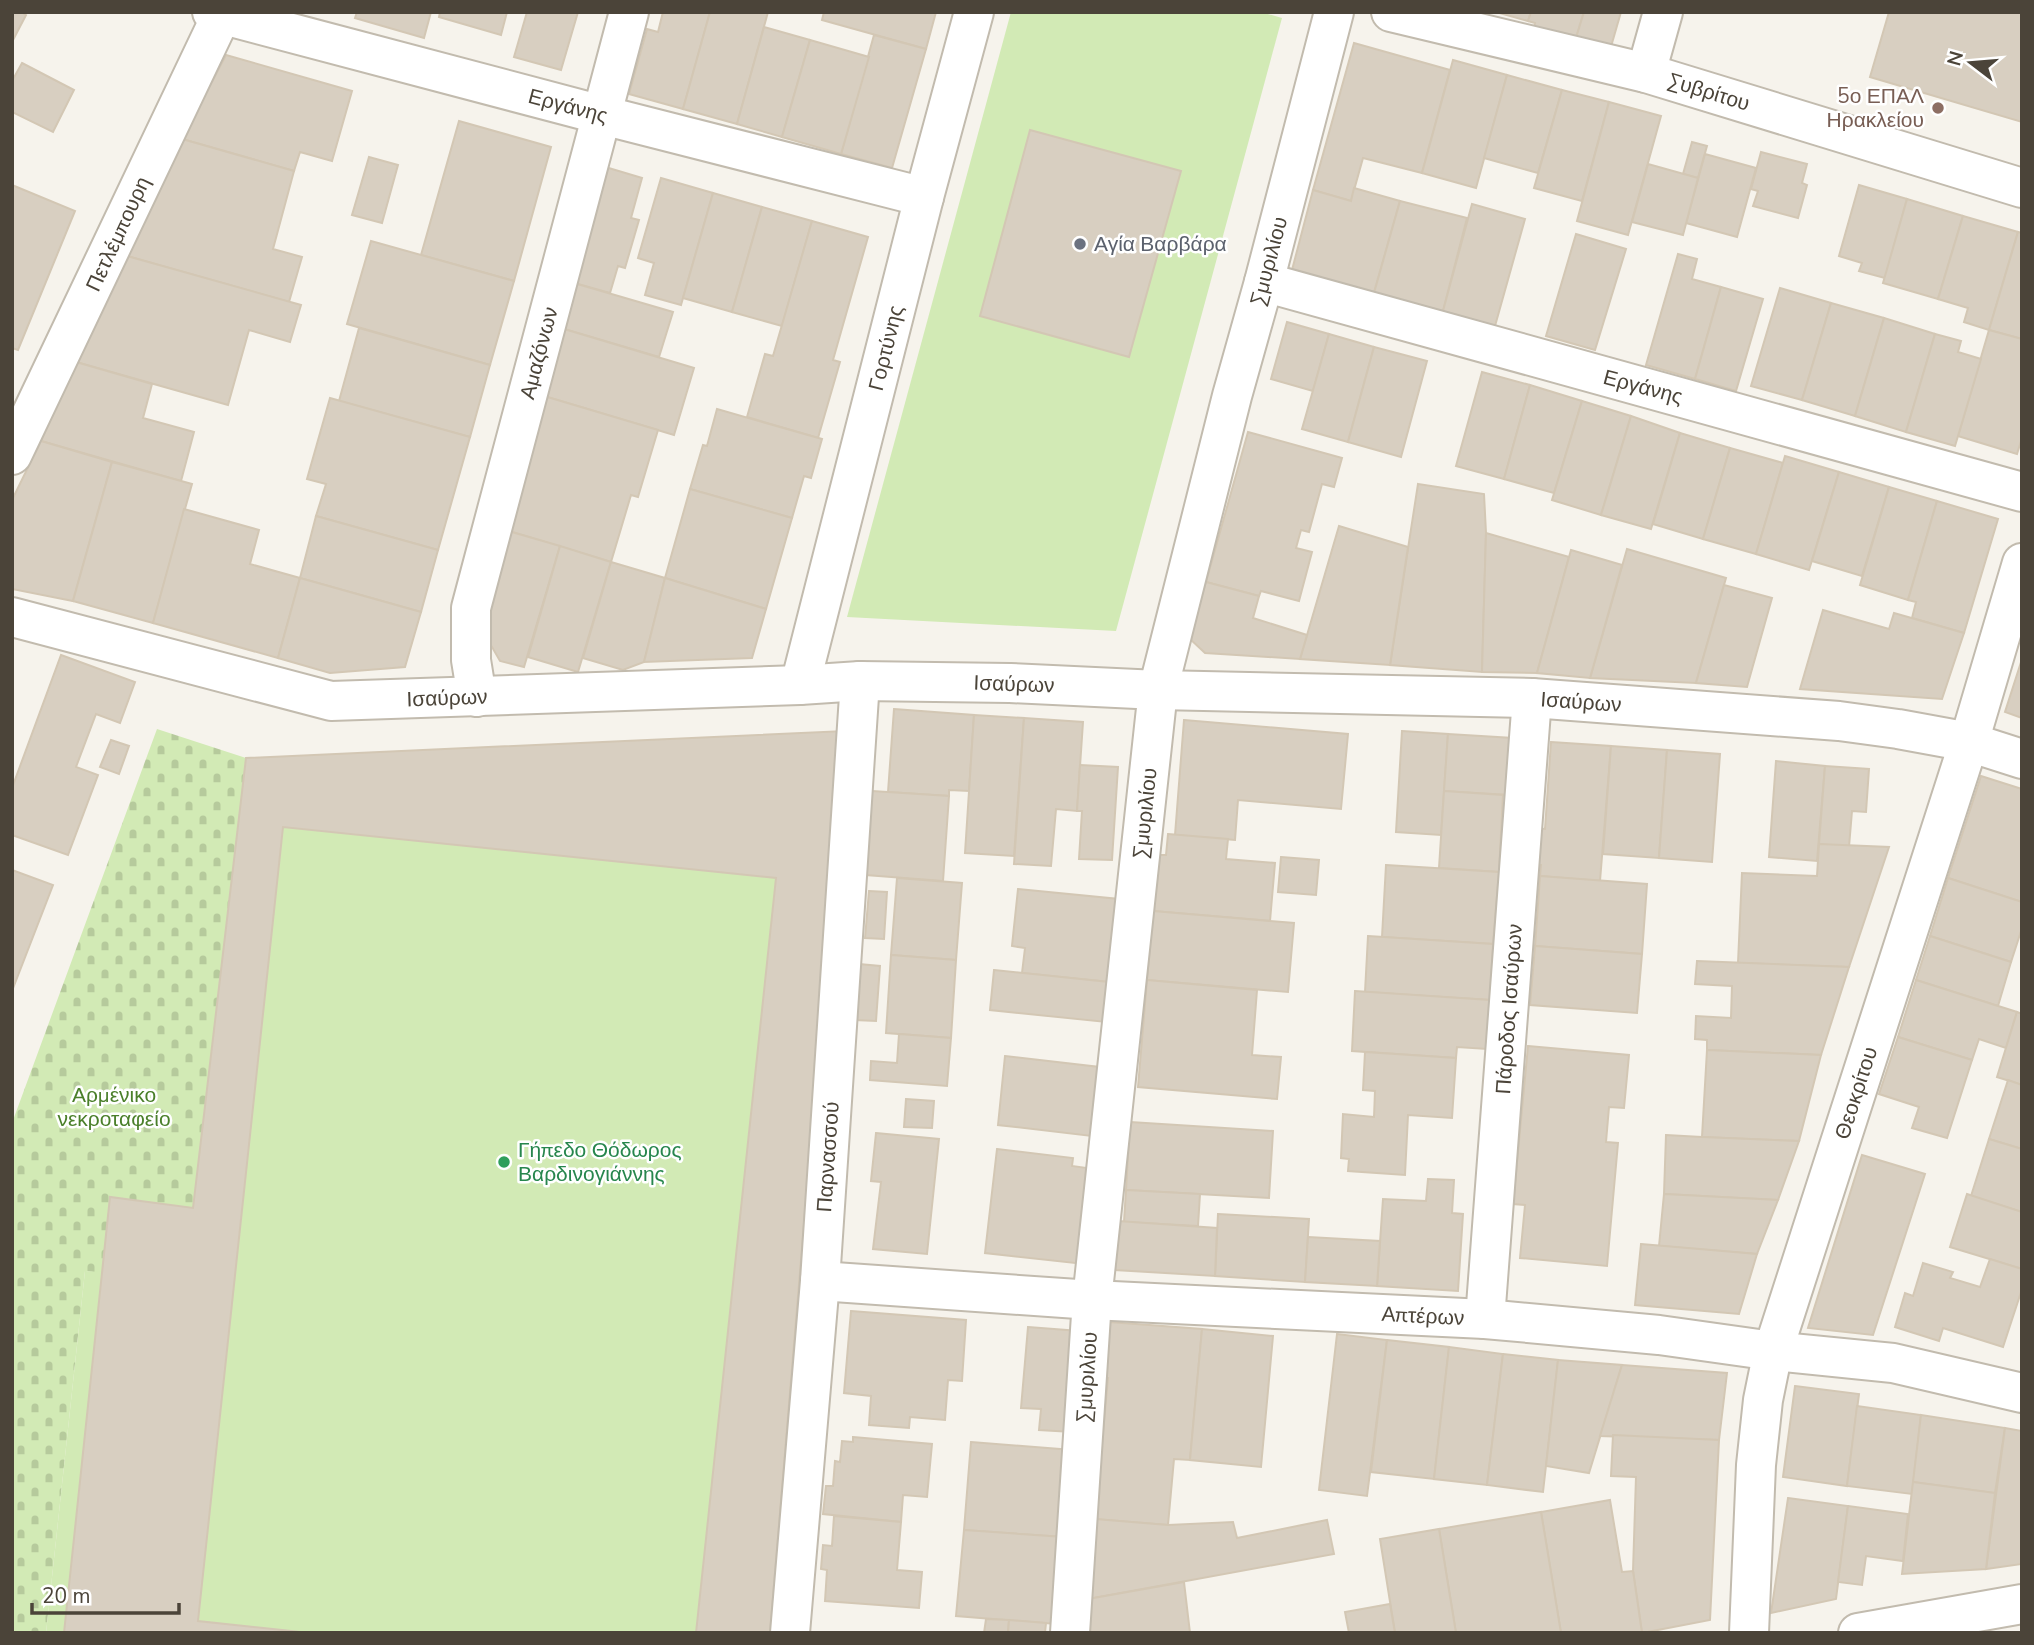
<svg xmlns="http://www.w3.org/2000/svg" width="2034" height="1645" viewBox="0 0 2034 1645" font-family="'Nunito Sans',sans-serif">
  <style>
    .cemetery { fill: url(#cemetery-stones) }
    .green { fill: #d2eab5 }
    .building { fill: #d8cfc1; stroke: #d3c7b4; stroke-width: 2 }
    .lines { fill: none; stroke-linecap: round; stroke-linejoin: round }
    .minor-casing { stroke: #c2bbae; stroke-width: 42 }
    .minor { stroke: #fff; stroke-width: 38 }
    .education-dot { fill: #8d6e63; stroke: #fff; stroke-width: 2.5 }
    .worship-dot { fill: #6b7280; stroke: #fff; stroke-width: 2.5 }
    .leisure-dot { fill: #2e9e5b; stroke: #fff; stroke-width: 2.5 }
    .labels { text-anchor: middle; stroke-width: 5; stroke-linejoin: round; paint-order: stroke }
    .street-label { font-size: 21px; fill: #4b4439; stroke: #fff }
    .education-label { font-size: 21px; fill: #785e54; stroke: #fff; text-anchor: end }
    .worship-label { font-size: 21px; fill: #5b616d; stroke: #fff; text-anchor: start }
    .park-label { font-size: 21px; fill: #4a7f2a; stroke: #fff }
    .leisure-label { font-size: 21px; fill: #27864d; stroke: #fff; text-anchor: start }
  </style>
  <defs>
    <pattern id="cemetery-stones" width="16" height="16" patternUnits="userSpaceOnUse" patternTransform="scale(1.75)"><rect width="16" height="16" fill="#d2eab5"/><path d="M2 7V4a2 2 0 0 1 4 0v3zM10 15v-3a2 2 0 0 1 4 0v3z" fill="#b6ca9c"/></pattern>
  </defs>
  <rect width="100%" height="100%" fill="#f6f3ec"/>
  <!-- cemetery -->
  <polygon class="cemetery" points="157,729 246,758 193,1208 110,1198 102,1273 85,1271 46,1633 12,1633 12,1123"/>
  <!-- green -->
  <g class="green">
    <polygon points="1011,12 1261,12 1282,18 1116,631 847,617"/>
    <polygon points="845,731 770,1633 46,1633 85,1271 102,1272 110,1197 193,1208 246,758"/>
  </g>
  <!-- building -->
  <g class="building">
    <polygon points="12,12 21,12 26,15 12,42"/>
    <polygon points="357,12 431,12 424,38 355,18"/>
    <polygon points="440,12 507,12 501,35 439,17"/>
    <polygon points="527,12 578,12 561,70 514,57"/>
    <polygon points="663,12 710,12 683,109 629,94 647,29 658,32"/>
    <polygon points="710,12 768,12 737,124 683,109"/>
    <polygon points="824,12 936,12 926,49 822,20"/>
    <polygon points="1496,12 1531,12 1528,21"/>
    <polygon points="1531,12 1584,12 1575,41 1534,29 1535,23 1528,21"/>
    <polygon points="1584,12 1621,12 1610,50 1575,41"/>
    <polygon points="1889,12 2022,12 2022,122 1870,77"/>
    <polygon points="764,27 810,40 782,137 737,124"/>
    <polygon points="874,35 926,49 892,168 841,154"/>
    <polygon points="810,40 869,57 841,154 782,137"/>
    <polygon points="1354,43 1450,70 1422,173 1363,158 1351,201 1313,190"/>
    <polygon points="226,55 352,91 332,161 300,152 294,171 182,139"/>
    <polygon points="1453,60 1507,75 1476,188 1422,173"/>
    <polygon points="22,63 74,90 53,132 12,112 12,81"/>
    <polygon points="1507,75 1562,90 1538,173 1484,158"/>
    <polygon points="1562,90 1609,102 1582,201 1534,188"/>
    <polygon points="1609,102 1661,116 1628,235 1577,221"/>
    <polygon points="459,121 551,147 514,281 421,255"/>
    <polygon points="1030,130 1181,171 1129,357 980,316"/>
    <polygon points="182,139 294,171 273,249 302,257 289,302 127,256"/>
    <polygon points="1692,142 1707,146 1698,178 1683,174"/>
    <polygon points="1761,152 1807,164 1802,183 1807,185 1798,218 1753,206 1758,191 1751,189"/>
    <polygon points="1705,154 1756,168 1737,237 1686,223"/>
    <polygon points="369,157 398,165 382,223 352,215"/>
    <polygon points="1648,164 1698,178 1683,235 1632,222"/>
    <polygon points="602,166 642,178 631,218 639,220 625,268 618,266 610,293 567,281"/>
    <polygon points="661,178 713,193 681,305 645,295 654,263 638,258"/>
    <polygon points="12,185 75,211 18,350 12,348"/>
    <polygon points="1859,185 1907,199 1885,278 1859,271 1862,263 1839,256"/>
    <polygon points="1354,188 1400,201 1374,293 1292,270 1313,190 1351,201"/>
    <polygon points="713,193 762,207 732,312 683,298"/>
    <polygon points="1907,199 1963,216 1938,299 1883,283"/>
    <polygon points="1400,201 1467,218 1443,311 1374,293"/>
    <polygon points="1472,204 1525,219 1495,326 1443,311"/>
    <polygon points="762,207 812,221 782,326 732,312"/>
    <polygon points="1963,216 2018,232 1989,330 1964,322 1968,308 1938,299"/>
    <polygon points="812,221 868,237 833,360 840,362 818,438 747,417 765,354 773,356"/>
    <polygon points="2018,232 2022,233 2022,339 1989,330"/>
    <polygon points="1576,234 1626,249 1595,350 1546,336"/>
    <polygon points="371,241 514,281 490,365 347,324"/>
    <polygon points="1678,254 1697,259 1692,279 1721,287 1695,379 1646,365"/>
    <polygon points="127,256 301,305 290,342 249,330 228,405 76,362"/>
    <polygon points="567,281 673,312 659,357 554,326"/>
    <polygon points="1721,287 1763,299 1736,391 1695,379"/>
    <polygon points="1780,288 1831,303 1802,400 1751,386"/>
    <polygon points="1831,303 1884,318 1855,416 1802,400"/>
    <polygon points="1884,318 1935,334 1906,432 1855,416"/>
    <polygon points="1287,322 1329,334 1313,391 1271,379"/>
    <polygon points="359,328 490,365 470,437 339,401"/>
    <polygon points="564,329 694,368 674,435 544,396"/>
    <polygon points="1989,330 2022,339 2022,438 2017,454 1958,436"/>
    <polygon points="1329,334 1374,347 1348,442 1302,429"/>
    <polygon points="1935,334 1961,341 1958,352 1981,359 1955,446 1906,432"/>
    <polygon points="1374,347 1427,361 1401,457 1348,442"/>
    <polygon points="76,362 152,384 143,418 194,432 181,481 41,441"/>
    <polygon points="1482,372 1530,385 1504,479 1456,466"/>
    <polygon points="1530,385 1582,401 1554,493 1504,479"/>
    <polygon points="544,396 658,430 638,497 631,495 611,562 505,530"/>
    <polygon points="330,398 470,437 438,550 316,516 326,484 307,479"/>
    <polygon points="1582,401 1631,416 1601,515 1552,500"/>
    <polygon points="717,409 822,439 811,478 804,476 792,518 690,489 703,445 707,446"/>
    <polygon points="1631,416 1680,433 1651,529 1601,515"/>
    <polygon points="1248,432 1342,458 1334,487 1322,484 1309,532 1301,530 1296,548 1312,552 1299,601 1261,591 1259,596 1206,582"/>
    <polygon points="1680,433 1730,448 1703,539 1653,524"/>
    <polygon points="41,441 112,462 73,601 12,589 12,500"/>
    <polygon points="1730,448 1783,463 1756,554 1703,539"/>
    <polygon points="1785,456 1839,472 1809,570 1756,554"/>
    <polygon points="112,462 192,484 153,623 73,601"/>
    <polygon points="1839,472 1889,487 1862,576 1812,561"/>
    <polygon points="1418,484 1484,494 1486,533 1482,672 1390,665"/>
    <polygon points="1889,487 1937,501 1908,600 1860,585"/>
    <polygon points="690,489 792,518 766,609 665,578"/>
    <polygon points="1937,501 1998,519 1964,633 1912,618 1916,602 1908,600"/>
    <polygon points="184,509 259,530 250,564 300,578 278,658 153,623"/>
    <polygon points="316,516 438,550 421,612 300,578"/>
    <polygon points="1339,526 1408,547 1390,665 1300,659"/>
    <polygon points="505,530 560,546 524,667 500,661 477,621"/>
    <polygon points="1486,533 1569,557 1537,673 1482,672"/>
    <polygon points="560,546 611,562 578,672 528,657"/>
    <polygon points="1627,549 1726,578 1696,683 1590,678"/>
    <polygon points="1571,550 1622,565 1590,678 1537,673"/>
    <polygon points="611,562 665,578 644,662 623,670 583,658"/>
    <polygon points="300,578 421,612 405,667 330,673 278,658"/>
    <polygon points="665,578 766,609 752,658 644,662"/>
    <polygon points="1206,582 1259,596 1253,618 1307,635 1300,659 1205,653 1189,638"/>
    <polygon points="1724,585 1772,598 1747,687 1696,683"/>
    <polygon points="1823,610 1889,629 1894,613 1964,633 1942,699 1800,689"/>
    <polygon points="61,655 135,682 120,723 96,714 76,767 98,775 68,855 12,835 12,788"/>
    <polygon points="2022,659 2022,718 2005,712"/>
    <polygon points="894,709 974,715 969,791 949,790 949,796 888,792"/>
    <polygon points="974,715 1024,718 1014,856 965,853"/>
    <polygon points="1024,718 1083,722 1077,811 1056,809 1051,866 1014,864"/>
    <polygon points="1184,720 1348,734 1341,809 1238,800 1235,840 1175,835"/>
    <polygon points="845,731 770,1633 696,1633 776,878 283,827 198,1621 310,1633 64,1633 110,1197 193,1208 246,758"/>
    <polygon points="1402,731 1448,734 1441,835 1396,832"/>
    <polygon points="1448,734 1513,738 1509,795 1444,791"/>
    <polygon points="111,740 129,746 119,774 100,767"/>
    <polygon points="1551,742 1611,746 1600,881 1540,876 1541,865 1533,865 1536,828 1545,829"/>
    <polygon points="1611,746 1667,750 1659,858 1603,854"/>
    <polygon points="1667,750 1720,754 1712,862 1659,858"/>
    <polygon points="1776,761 1825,766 1817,861 1769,857"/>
    <polygon points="1080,765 1118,767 1112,860 1079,859 1082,811 1077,811"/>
    <polygon points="1825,766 1869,769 1866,812 1852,811 1849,847 1819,844"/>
    <polygon points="1981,776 2022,789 2022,902 1948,878"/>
    <polygon points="872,791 949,796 943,881 866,875"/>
    <polygon points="1444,791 1503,795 1499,872 1439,868"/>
    <polygon points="1168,834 1228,839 1226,859 1275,863 1270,921 1153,911 1158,855 1166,855"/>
    <polygon points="1819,844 1889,847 1849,967 1738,963 1742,873 1817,876"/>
    <polygon points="1281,857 1319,860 1316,895 1278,892"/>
    <polygon points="1386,865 1499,872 1493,944 1382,937"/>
    <polygon points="12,870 53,885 12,991"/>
    <polygon points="1540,876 1647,884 1642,954 1535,946"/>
    <polygon points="897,878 962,883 956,960 891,955"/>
    <polygon points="1948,878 2022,902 2022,928 2011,962 1930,936"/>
    <polygon points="1018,889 1119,899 1109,982 1022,973 1025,948 1012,946"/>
    <polygon points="869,891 887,892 884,939 865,938"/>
    <polygon points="1153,911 1294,923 1288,992 1147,980"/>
    <polygon points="1368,936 1493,944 1490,1000 1365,992"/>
    <polygon points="1930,936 2011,962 1998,1006 1916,980"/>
    <polygon points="1535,946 1642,954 1637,1013 1530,1005"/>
    <polygon points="891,955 956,960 951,1038 886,1033"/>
    <polygon points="1697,961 1849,967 1821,1055 1707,1050 1707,1040 1695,1039 1696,1016 1731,1018 1732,986 1695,984"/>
    <polygon points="859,964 880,966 876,1021 855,1020"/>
    <polygon points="994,970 1109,982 1106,1022 990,1010"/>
    <polygon points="1147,980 1257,990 1252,1055 1281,1057 1277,1099 1138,1087"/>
    <polygon points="1916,980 2017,1012 2006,1048 1979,1039 1972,1060 1898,1037"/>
    <polygon points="1355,991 1490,1000 1487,1049 1457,1047 1456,1058 1352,1051"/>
    <polygon points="2017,1012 2022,1014 2022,1085 1997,1077"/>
    <polygon points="899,1034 951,1038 947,1086 870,1080 871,1061 897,1063"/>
    <polygon points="1898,1037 1972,1060 1947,1138 1912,1128 1919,1107 1879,1094"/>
    <polygon points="1528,1046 1629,1055 1624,1108 1609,1107 1606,1142 1618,1143 1607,1266 1520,1258 1525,1205 1513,1204"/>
    <polygon points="1707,1050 1821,1055 1799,1141 1702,1137"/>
    <polygon points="1365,1052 1456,1058 1452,1118 1408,1115 1405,1175 1348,1171 1349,1159 1341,1158 1343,1114 1374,1117 1375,1091 1363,1090"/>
    <polygon points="1005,1056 1108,1068 1100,1137 998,1125"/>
    <polygon points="2008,1080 2022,1085 2022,1149 1989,1139"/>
    <polygon points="906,1099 934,1101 932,1128 904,1127"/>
    <polygon points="1130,1122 1273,1131 1269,1198 1126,1190"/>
    <polygon points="876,1133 939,1139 927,1254 873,1249 881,1182 871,1181"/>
    <polygon points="1666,1135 1702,1137 1799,1141 1778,1200 1664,1194"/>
    <polygon points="1989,1139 2022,1149 2022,1212 1971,1196"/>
    <polygon points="997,1149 1073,1158 1072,1166 1094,1169 1084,1264 985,1253"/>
    <polygon points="1862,1155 1925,1174 1873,1335 1808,1328"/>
    <polygon points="1428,1179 1454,1180 1452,1213 1463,1214 1458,1291 1377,1286 1383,1199 1426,1201"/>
    <polygon points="1126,1190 1200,1194 1198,1226 1124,1222"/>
    <polygon points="1664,1194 1778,1200 1757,1254 1659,1246"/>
    <polygon points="1967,1194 2022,1212 2022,1269 1950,1247"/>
    <polygon points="1218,1214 1309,1219 1305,1282 1215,1276"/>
    <polygon points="1118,1221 1217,1228 1215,1276 1115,1270"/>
    <polygon points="1308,1237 1380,1241 1377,1286 1305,1282"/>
    <polygon points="1641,1244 1757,1254 1739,1314 1635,1305"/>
    <polygon points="1990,1259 2022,1269 2022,1289 2003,1347 1943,1328 1939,1341 1895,1327 1905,1293 1913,1296 1923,1263 1953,1272 1950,1278 1980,1287"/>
    <polygon points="851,1311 966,1320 962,1381 948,1380 945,1420 910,1417 909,1428 869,1425 871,1396 844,1393"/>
    <polygon points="1109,1322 1202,1329 1190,1460 1174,1459 1168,1525 1095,1519 1108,1378 1104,1378"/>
    <polygon points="1028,1327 1079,1331 1072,1432 1039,1430 1041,1409 1021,1408"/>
    <polygon points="1202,1329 1273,1336 1261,1467 1190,1460"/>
    <polygon points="1337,1334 1387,1340 1367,1496 1319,1490"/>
    <polygon points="1387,1340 1449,1347 1434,1479 1371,1472"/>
    <polygon points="1449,1347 1503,1354 1487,1485 1434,1479"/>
    <polygon points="1503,1354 1558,1360 1543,1492 1487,1485"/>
    <polygon points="1558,1360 1622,1365 1589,1473 1546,1466"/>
    <polygon points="1622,1365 1727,1373 1719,1440 1600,1436"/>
    <polygon points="1795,1386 1859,1394 1847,1486 1783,1477"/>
    <polygon points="1857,1406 1921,1415 1912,1494 1847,1486"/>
    <polygon points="1921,1415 2005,1428 1995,1493 1913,1482"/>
    <polygon points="2005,1428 2022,1431 2022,1564 1986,1569"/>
    <polygon points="1613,1435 1719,1440 1710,1620 1642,1633 1633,1571 1636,1477 1611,1476"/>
    <polygon points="853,1437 932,1444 927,1497 903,1495 901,1522 823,1514 826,1486 833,1486 835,1461 840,1462 842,1441 853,1442"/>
    <polygon points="971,1442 1072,1450 1064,1537 964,1530"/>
    <polygon points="1913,1482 1995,1493 1986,1569 1902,1574"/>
    <polygon points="1788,1498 1848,1506 1836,1599 1771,1613"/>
    <polygon points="1610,1500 1622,1572 1633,1571 1642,1633 1561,1633 1541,1512"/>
    <polygon points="1848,1506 1908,1514 1903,1561 1866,1556 1862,1585 1838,1582"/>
    <polygon points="1541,1512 1561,1633 1456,1633 1439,1529"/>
    <polygon points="834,1516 901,1522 897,1570 922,1572 919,1608 825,1601 827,1570 821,1569 823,1545 832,1546"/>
    <polygon points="1095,1519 1168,1525 1233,1522 1237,1538 1327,1520 1334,1554 1088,1599"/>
    <polygon points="1439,1529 1456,1633 1395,1633 1380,1539"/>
    <polygon points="964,1530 1064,1537 1056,1624 956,1616"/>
    <polygon points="1184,1582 1190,1633 1090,1633 1088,1599"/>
    <polygon points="1390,1604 1395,1633 1349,1633 1345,1612"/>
    <polygon points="986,1619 1009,1620 1008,1633 984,1633"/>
    <polygon points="1009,1620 1046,1623 1045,1633 1008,1633"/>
  </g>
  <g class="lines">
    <!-- minor casing -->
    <g class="minor-casing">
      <g id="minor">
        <polyline points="212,12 602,115 924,197"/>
        <polyline points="1391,12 1646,73 2022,188"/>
        <polyline points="1646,73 1663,12"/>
        <polyline points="1264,282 2022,492"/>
        <polyline points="12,455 223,12"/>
        <polyline points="12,617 331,701 800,685 860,681 1010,683 1158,690 1532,698 1839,721 1898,729 1969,742 2022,759"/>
        <polyline points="800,685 924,197 974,12"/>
        <polyline points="477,697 471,660 471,608 629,12"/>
        <polyline points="820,1281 1092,1300 1485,1319 1659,1335 1773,1351 1893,1363 2022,1393"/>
        <polyline points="1485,1319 1532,698"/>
        <polyline points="790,1633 820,1281 860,681"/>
        <polyline points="1070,1633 1092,1300 1158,690 1232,396 1264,282 1334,12"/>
        <polyline points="1749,1633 1756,1465 1763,1400 1773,1351 1969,742 2022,563"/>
        <polyline points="1858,1633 2022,1604"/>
      </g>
    </g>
    <!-- minor -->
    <use href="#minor" class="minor"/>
  </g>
  <!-- markers -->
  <circle class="education-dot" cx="1938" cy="108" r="7"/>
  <circle class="worship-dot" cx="1080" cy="244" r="7"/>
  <circle class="leisure-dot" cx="504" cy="1162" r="7"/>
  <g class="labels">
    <!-- street labels -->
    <g class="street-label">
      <text transform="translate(1709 92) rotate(17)" y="7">Συβρίτου</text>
      <text transform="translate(568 106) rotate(15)" y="7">Εργάνης</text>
      <text transform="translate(118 234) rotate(-65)" y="7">Πετλέμπουρη</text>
      <text transform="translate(1269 261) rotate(-75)" y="7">Σμυριλίου</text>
      <text transform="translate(886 348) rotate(-76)" y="7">Γορτύνης</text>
      <text transform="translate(539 353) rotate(-75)" y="7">Αμαζόνων</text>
      <text transform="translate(1643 387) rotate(15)" y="7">Εργάνης</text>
      <text transform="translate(1014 684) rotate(2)" y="7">Ισαύρων</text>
      <text transform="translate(447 698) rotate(-2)" y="7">Ισαύρων</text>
      <text transform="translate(1581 702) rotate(4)" y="7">Ισαύρων</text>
      <text transform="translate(1145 813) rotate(-84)" y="7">Σμυριλίου</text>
      <text transform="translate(1509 1009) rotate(-86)" y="7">Πάροδος Ισαύρων</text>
      <text transform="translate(1856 1093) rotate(-72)" y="7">Θεοκρίτου</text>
      <text transform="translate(828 1157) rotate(-86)" y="7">Παρνασσού</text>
      <text transform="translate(1423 1316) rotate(3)" y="7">Απτέρων</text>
      <text transform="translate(1087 1377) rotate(-86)" y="7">Σμυριλίου</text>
    </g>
    <!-- education labels -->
    <g class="education-label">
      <text x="1924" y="103">5ο ΕΠΑΛ<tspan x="1924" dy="24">Ηρακλείου</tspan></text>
    </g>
    <!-- worship labels -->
    <g class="worship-label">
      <text x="1094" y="251">Αγία Βαρβάρα</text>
    </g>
    <!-- park labels -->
    <g class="park-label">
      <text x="114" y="1102">Αρμένικο<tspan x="114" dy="24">νεκροταφείο</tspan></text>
    </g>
    <!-- leisure labels -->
    <g class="leisure-label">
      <text x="518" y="1157">Γήπεδο Θόδωρος<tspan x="518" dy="24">Βαρδινογιάννης</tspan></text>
    </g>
  </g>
  <!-- border -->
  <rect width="2034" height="1645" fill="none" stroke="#4b4439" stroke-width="28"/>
  <!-- north arrow -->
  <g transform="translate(1971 63) rotate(286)" stroke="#ffffff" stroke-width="5" paint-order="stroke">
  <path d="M0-5L12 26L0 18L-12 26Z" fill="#4b4439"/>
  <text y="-10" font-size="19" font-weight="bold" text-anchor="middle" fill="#4b4439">N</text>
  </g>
  <!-- scale -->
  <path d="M32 1603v10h147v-10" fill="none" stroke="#4b4439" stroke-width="3.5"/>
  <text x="42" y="1603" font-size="21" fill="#4b4439" stroke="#ffffff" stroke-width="5" paint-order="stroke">20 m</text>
</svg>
